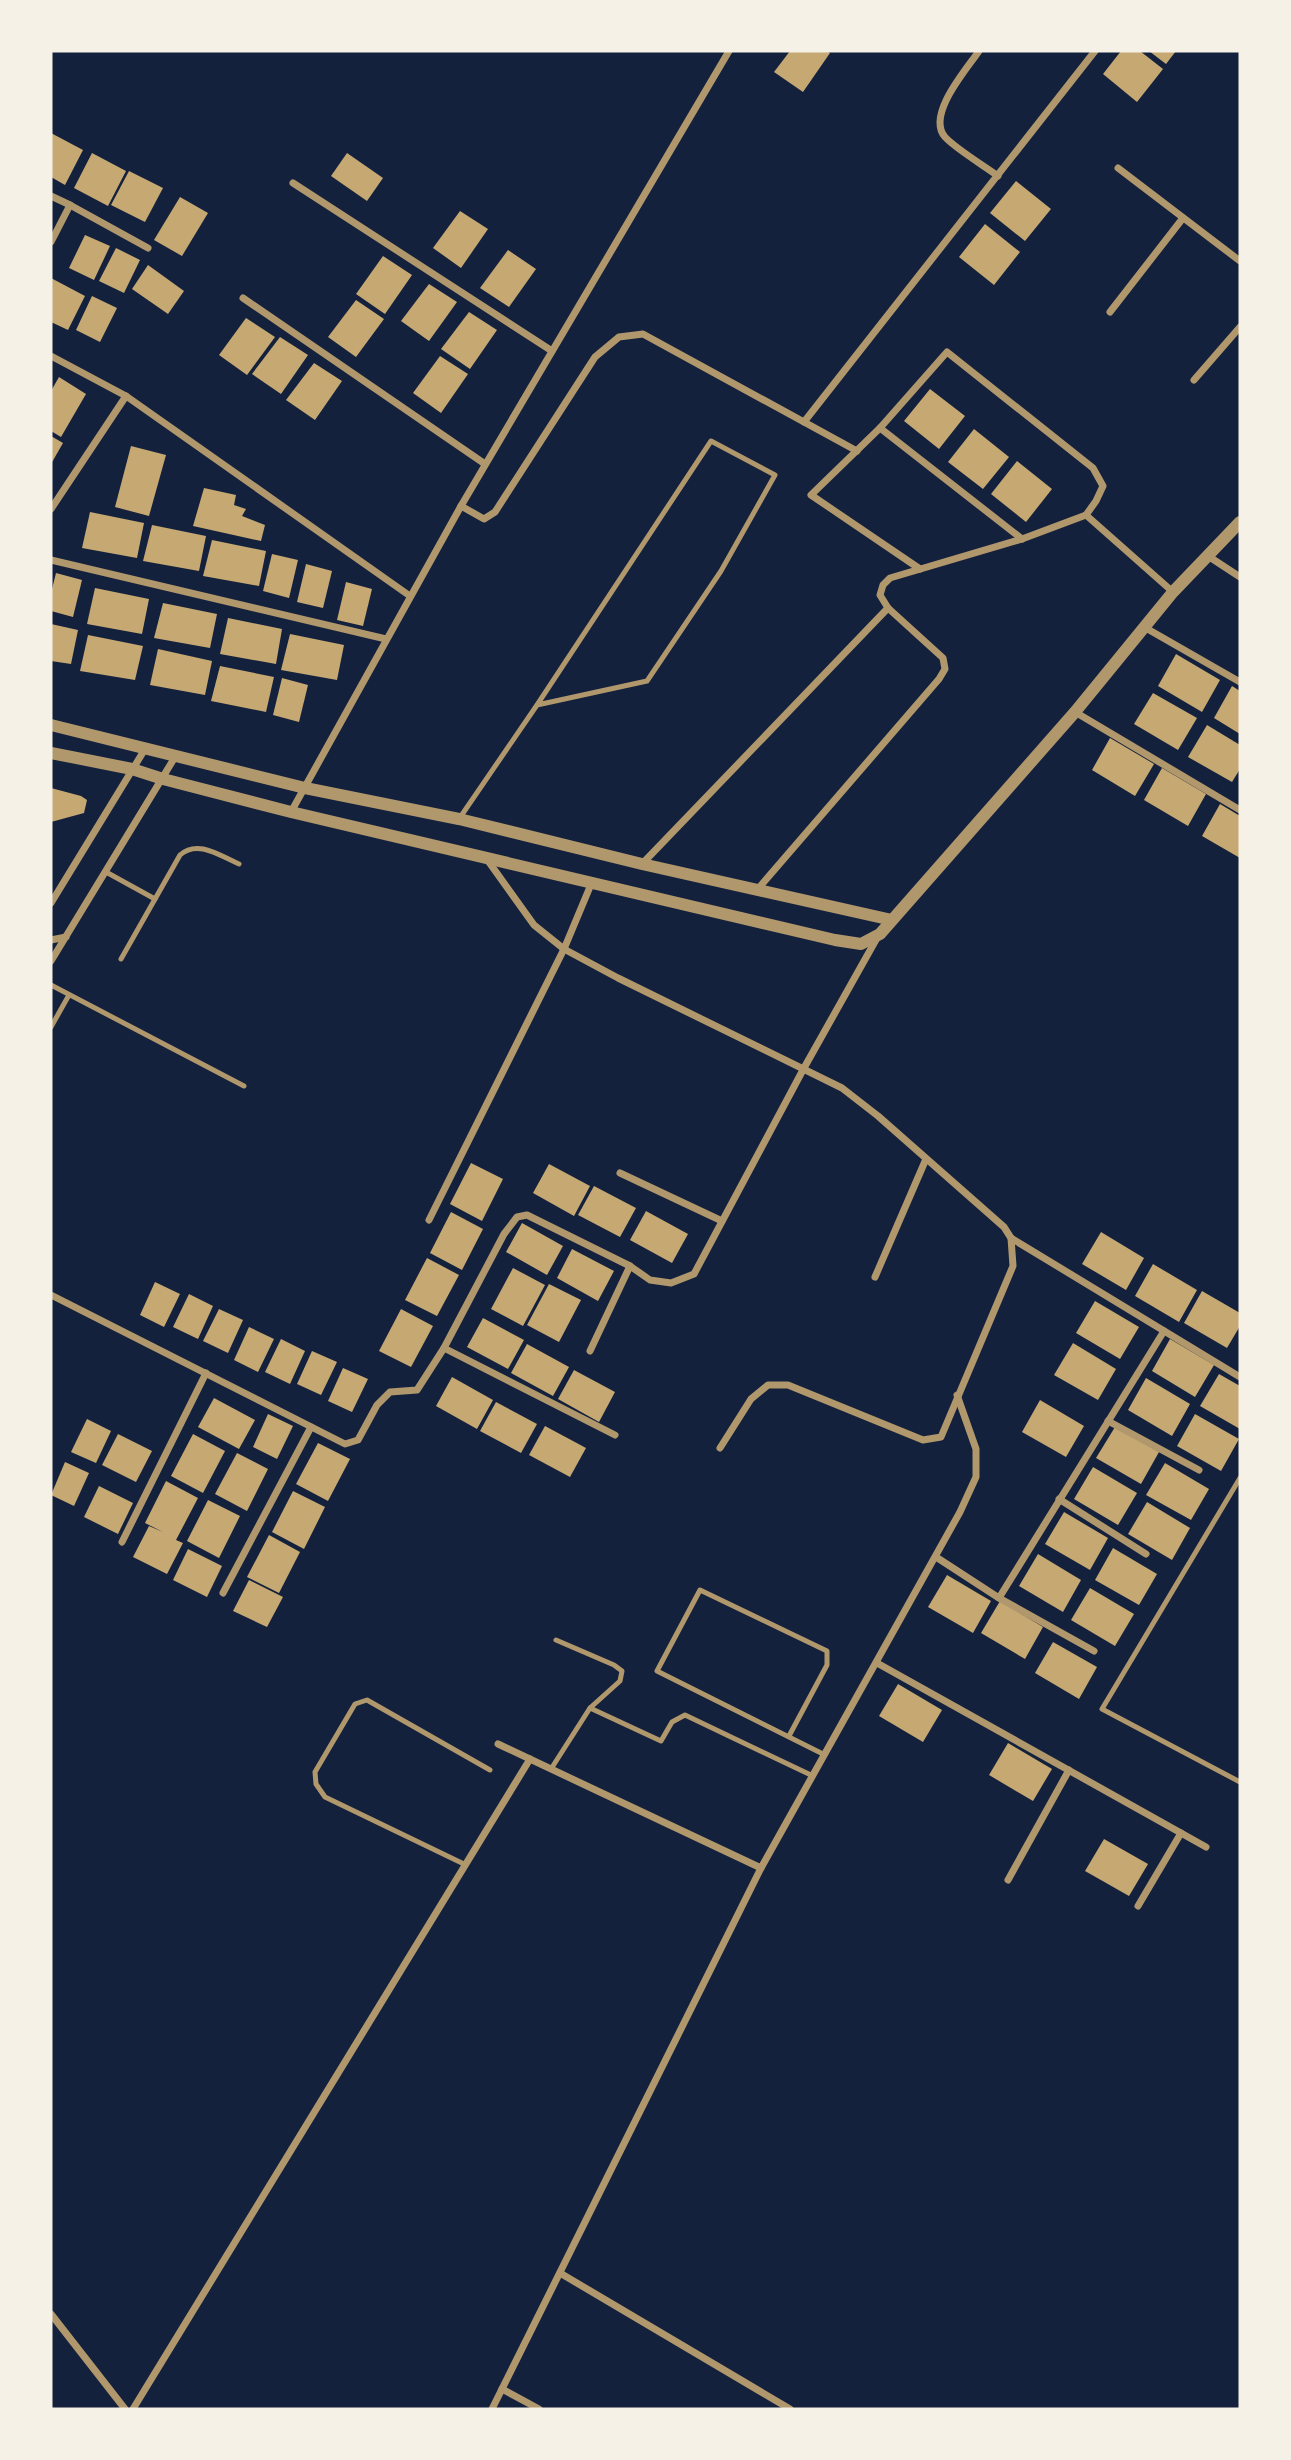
<svg xmlns="http://www.w3.org/2000/svg" width="1291" height="2460" viewBox="0 0 1291 2460" font-family="Karla,sans-serif">
  <style>
    .building { fill: #c6a872 }
    .lines { fill: none; stroke-linecap: round; stroke-linejoin: round }
    .service { stroke: #b1986c; stroke-width: 5 }
    .minor { stroke: #b1986c; stroke-width: 7 }
    .tertiary { stroke: #b1986c; stroke-width: 12 }
  </style>
  <rect width="100%" height="100%" fill="#14213d"/>
  <!-- building -->
  <g class="building">
    <polygon points="790,51 826,51 830,53 803,92 774,72"/>
    <polygon points="1121,51 1140,51 1163,69 1137,102 1103,74"/>
    <polygon points="1149,51 1176,51 1166,64"/>
    <polygon points="51,133 83,150 65,185 51,177"/>
    <polygon points="92,153 126,171 108,206 74,188"/>
    <polygon points="347,153 383,178 367,201 331,176"/>
    <polygon points="129,171 163,188 145,222 111,205"/>
    <polygon points="1016,181 1051,209 1025,241 990,213"/>
    <polygon points="180,197 208,213 182,256 154,240"/>
    <polygon points="460,211 488,229 461,268 433,248"/>
    <polygon points="985,224 1020,252 994,285 959,257"/>
    <polygon points="85,235 110,246 94,280 69,268"/>
    <polygon points="116,248 140,260 124,293 99,281"/>
    <polygon points="508,250 536,269 509,307 480,288"/>
    <polygon points="383,256 412,275 385,314 356,294"/>
    <polygon points="148,265 184,291 168,314 132,289"/>
    <polygon points="51,278 85,296 68,330 51,322"/>
    <polygon points="429,284 457,302 429,341 401,321"/>
    <polygon points="92,296 117,308 100,342 76,330"/>
    <polygon points="356,300 384,319 356,357 328,337"/>
    <polygon points="469,312 497,330 470,369 441,349"/>
    <polygon points="246,318 275,337 247,375 219,355"/>
    <polygon points="280,337 308,355 281,394 252,374"/>
    <polygon points="440,356 468,374 441,413 413,393"/>
    <polygon points="314,363 342,381 315,420 286,400"/>
    <polygon points="59,377 86,394 61,437 51,431 51,391"/>
    <polygon points="930,389 965,416 939,449 904,421"/>
    <polygon points="974,429 1009,457 983,489 948,462"/>
    <polygon points="51,436 63,443 51,464"/>
    <polygon points="131,446 166,455 149,516 115,507"/>
    <polygon points="1017,461 1052,489 1026,522 991,494"/>
    <polygon points="204,488 236,495 234,505 246,509 242,516 265,525 261,541 193,526"/>
    <polygon points="90,512 144,523 137,558 82,548"/>
    <polygon points="152,525 206,536 199,571 143,561"/>
    <polygon points="212,540 266,551 259,586 203,576"/>
    <polygon points="272,554 298,560 289,598 263,591"/>
    <polygon points="306,564 332,571 323,608 297,602"/>
    <polygon points="56,573 82,580 73,617 51,611 51,593"/>
    <polygon points="346,582 372,589 363,626 337,620"/>
    <polygon points="95,588 149,599 142,634 87,624"/>
    <polygon points="163,603 217,614 210,648 154,638"/>
    <polygon points="228,618 282,629 276,664 220,654"/>
    <polygon points="51,624 78,630 71,664 51,661"/>
    <polygon points="290,634 344,645 337,680 281,670"/>
    <polygon points="88,635 143,646 135,680 80,671"/>
    <polygon points="158,649 212,661 205,695 150,685"/>
    <polygon points="1176,654 1220,680 1202,712 1158,686"/>
    <polygon points="220,666 274,677 266,712 211,701"/>
    <polygon points="282,678 308,685 299,722 273,715"/>
    <polygon points="1232,686 1240,691 1240,734 1214,718"/>
    <polygon points="1153,693 1197,718 1178,750 1134,724"/>
    <polygon points="1207,725 1240,745 1240,769 1232,782 1188,757"/>
    <polygon points="1110,738 1154,764 1135,796 1092,770"/>
    <polygon points="1162,768 1206,794 1188,826 1144,800"/>
    <polygon points="51,788 81,796 87,800 84,813 51,822"/>
    <polygon points="1220,804 1240,816 1240,858 1202,836"/>
    <polygon points="471,1163 503,1179 482,1221 450,1204"/>
    <polygon points="549,1164 590,1186 574,1216 533,1193"/>
    <polygon points="594,1186 636,1208 620,1237 578,1215"/>
    <polygon points="646,1211 688,1234 672,1263 630,1240"/>
    <polygon points="451,1212 483,1229 462,1270 430,1253"/>
    <polygon points="522,1223 563,1246 547,1275 506,1252"/>
    <polygon points="1101,1232 1144,1258 1126,1290 1082,1264"/>
    <polygon points="572,1249 614,1271 598,1301 557,1278"/>
    <polygon points="427,1258 459,1275 437,1316 405,1300"/>
    <polygon points="1153,1264 1197,1290 1179,1322 1135,1296"/>
    <polygon points="513,1268 545,1285 523,1326 491,1309"/>
    <polygon points="155,1282 180,1294 164,1327 140,1315"/>
    <polygon points="549,1284 581,1300 559,1342 527,1325"/>
    <polygon points="1202,1291 1240,1313 1240,1326 1227,1348 1184,1323"/>
    <polygon points="189,1294 213,1306 198,1339 173,1327"/>
    <polygon points="1095,1301 1139,1327 1120,1359 1076,1333"/>
    <polygon points="219,1309 243,1320 228,1353 203,1341"/>
    <polygon points="401,1309 433,1326 411,1367 379,1351"/>
    <polygon points="483,1318 524,1340 508,1369 467,1347"/>
    <polygon points="249,1327 274,1339 258,1372 234,1360"/>
    <polygon points="281,1339 305,1351 290,1384 265,1372"/>
    <polygon points="1170,1339 1214,1365 1195,1397 1152,1371"/>
    <polygon points="1073,1343 1116,1369 1098,1400 1054,1375"/>
    <polygon points="527,1344 569,1367 553,1396 511,1373"/>
    <polygon points="312,1351 337,1362 321,1395 297,1384"/>
    <polygon points="343,1368 368,1379 352,1412 328,1401"/>
    <polygon points="574,1370 615,1392 599,1422 558,1399"/>
    <polygon points="1219,1374 1240,1386 1240,1429 1200,1406"/>
    <polygon points="452,1377 493,1400 477,1429 436,1406"/>
    <polygon points="1146,1378 1190,1404 1172,1436 1128,1410"/>
    <polygon points="214,1398 255,1420 239,1449 198,1427"/>
    <polygon points="1040,1400 1084,1426 1066,1457 1022,1432"/>
    <polygon points="496,1402 537,1424 521,1453 480,1431"/>
    <polygon points="268,1414 293,1426 277,1459 253,1447"/>
    <polygon points="1195,1414 1239,1439 1221,1471 1177,1446"/>
    <polygon points="87,1419 111,1431 96,1463 71,1452"/>
    <polygon points="545,1426 586,1448 570,1477 529,1455"/>
    <polygon points="1115,1427 1159,1452 1141,1484 1096,1458"/>
    <polygon points="118,1434 152,1451 136,1482 102,1465"/>
    <polygon points="193,1434 225,1451 203,1493 171,1476"/>
    <polygon points="318,1443 350,1459 328,1501 296,1484"/>
    <polygon points="237,1453 268,1469 247,1511 215,1494"/>
    <polygon points="65,1462 89,1473 74,1506 51,1495"/>
    <polygon points="1165,1463 1209,1489 1191,1520 1146,1495"/>
    <polygon points="1093,1467 1137,1493 1118,1525 1074,1499"/>
    <polygon points="166,1481 198,1498 176,1540 183,1543 167,1574 133,1557 149,1526 163,1532 145,1523"/>
    <polygon points="99,1486 133,1503 118,1534 84,1517"/>
    <polygon points="293,1491 325,1507 304,1549 272,1532"/>
    <polygon points="208,1500 240,1516 219,1558 187,1541"/>
    <polygon points="1147,1502 1190,1528 1172,1560 1128,1534"/>
    <polygon points="1064,1512 1108,1538 1090,1570 1045,1544"/>
    <polygon points="269,1535 300,1552 279,1593 247,1577"/>
    <polygon points="1113,1548 1157,1574 1139,1605 1095,1580"/>
    <polygon points="188,1549 222,1566 207,1597 173,1580"/>
    <polygon points="1038,1554 1081,1580 1063,1612 1019,1586"/>
    <polygon points="947,1575 991,1601 973,1633 928,1607"/>
    <polygon points="249,1580 283,1597 267,1627 233,1611"/>
    <polygon points="1090,1588 1134,1614 1115,1646 1071,1620"/>
    <polygon points="1000,1601 1043,1627 1025,1659 981,1633"/>
    <polygon points="1053,1642 1097,1667 1079,1699 1035,1673"/>
    <polygon points="898,1684 942,1710 923,1742 879,1716"/>
    <polygon points="1008,1743 1052,1769 1033,1801 989,1775"/>
    <polygon points="1104,1839 1148,1864 1129,1896 1085,1871"/>
  </g>
  <g class="lines">
    <!-- service -->
    <g class="service">
      <polyline points="459,819 537,705 711,441 775,475 721,571 647,681 537,705"/>
      <polyline points="106,872 155,899"/>
      <path d="M121 959 180 855C198 839 220 856 239 864"/>
      <polyline points="51,985 244,1086"/>
      <polyline points="51,1027 69,995"/>
      <polyline points="1240,1478 1102,1709 1240,1782"/>
      <polyline points="556,1640 614,1665 622,1671 620,1681 590,1708"/>
      <polyline points="789,1736 827,1665 827,1651 700,1590 657,1671 825,1755"/>
      <polyline points="551,1769 590,1708 661,1741 672,1722 685,1715 813,1776"/>
      <polyline points="466,1865 325,1797 316,1784 315,1772 355,1704 367,1700 490,1770"/>
    </g>
    <!-- minor -->
    <g class="minor">
      <path d="M979 51C966 70 926 115 945 137 956 149 983 165 998 176"/>
      <polyline points="1118,168 1240,261"/>
      <polyline points="293,183 552,351"/>
      <polyline points="51,196 70,205 51,242"/>
      <polyline points="70,205 148,248"/>
      <polyline points="243,298 485,464"/>
      <polyline points="1110,312 1183,218"/>
      <polyline points="51,356 126,396 410,596"/>
      <polyline points="1194,380 1240,327"/>
      <polyline points="804,422 1095,51"/>
      <polyline points="880,428 811,495 920,569"/>
      <polyline points="461,506 484,519 495,512 595,357 619,337 643,334 857,451"/>
      <polyline points="51,509 126,396"/>
      <polyline points="1022,539 880,428 947,352 1093,468 1103,486 1096,501 1086,515"/>
      <polyline points="1208,556 1240,577"/>
      <polyline points="51,560 386,639"/>
      <polyline points="1144,627 1240,682"/>
      <polyline points="1075,712 1240,810"/>
      <polyline points="291,812 461,506 729,51"/>
      <polyline points="486,858 534,925 564,949 618,978 842,1088 878,1116 1004,1227 1011,1238 1240,1377"/>
      <polyline points="642,864 888,608"/>
      <polyline points="757,890 939,679 945,669 943,658 888,608 880,595 883,585 890,578 1022,539 1086,515 1173,592"/>
      <polyline points="51,903 145,749"/>
      <polyline points="51,940 66,937"/>
      <polyline points="51,961 175,757"/>
      <polyline points="620,1173 722,1221"/>
      <polyline points="429,1220 564,949 592,882"/>
      <polyline points="875,1277 926,1159"/>
      <polyline points="51,1295 345,1444 358,1440 377,1405 390,1392 417,1390 444,1348 504,1234 517,1217 527,1215 630,1266 650,1280 671,1283 694,1274 804,1068 877,938"/>
      <polyline points="444,1348 615,1435"/>
      <polyline points="590,1351 630,1266"/>
      <polyline points="1108,1421 1199,1470"/>
      <polyline points="720,1448 751,1399 768,1385 788,1385 923,1440 941,1437 1013,1266 1011,1238"/>
      <polyline points="1059,1499 1146,1554"/>
      <polyline points="122,1542 206,1373"/>
      <polyline points="936,1557 999,1598 1164,1331"/>
      <polyline points="223,1593 311,1427"/>
      <polyline points="999,1598 1094,1651"/>
      <polyline points="877,1663 1206,1847"/>
      <polyline points="498,1744 761,1868 960,1512 976,1477 976,1449 957,1395"/>
      <polyline points="1008,1880 1069,1770"/>
      <polyline points="1138,1906 1181,1833"/>
      <polyline points="560,2273 790,2409"/>
      <polyline points="51,2314 125,2409"/>
      <polyline points="502,2389 539,2409"/>
      <polyline points="133,2409 530,1759"/>
      <polyline points="492,2409 761,1868"/>
    </g>
    <!-- tertiary -->
    <g class="tertiary">
      <polyline points="51,725 305,788 459,819 642,864 892,920"/>
      <polyline points="51,753 132,769 163,779 291,812 835,940 861,944 880,934 1075,712 1173,592 1240,522"/>
    </g>
  </g>
  <!-- border -->
  <rect width="1291" height="2460" fill="none" stroke="#f6f1e7" stroke-width="105"/>
</svg>
